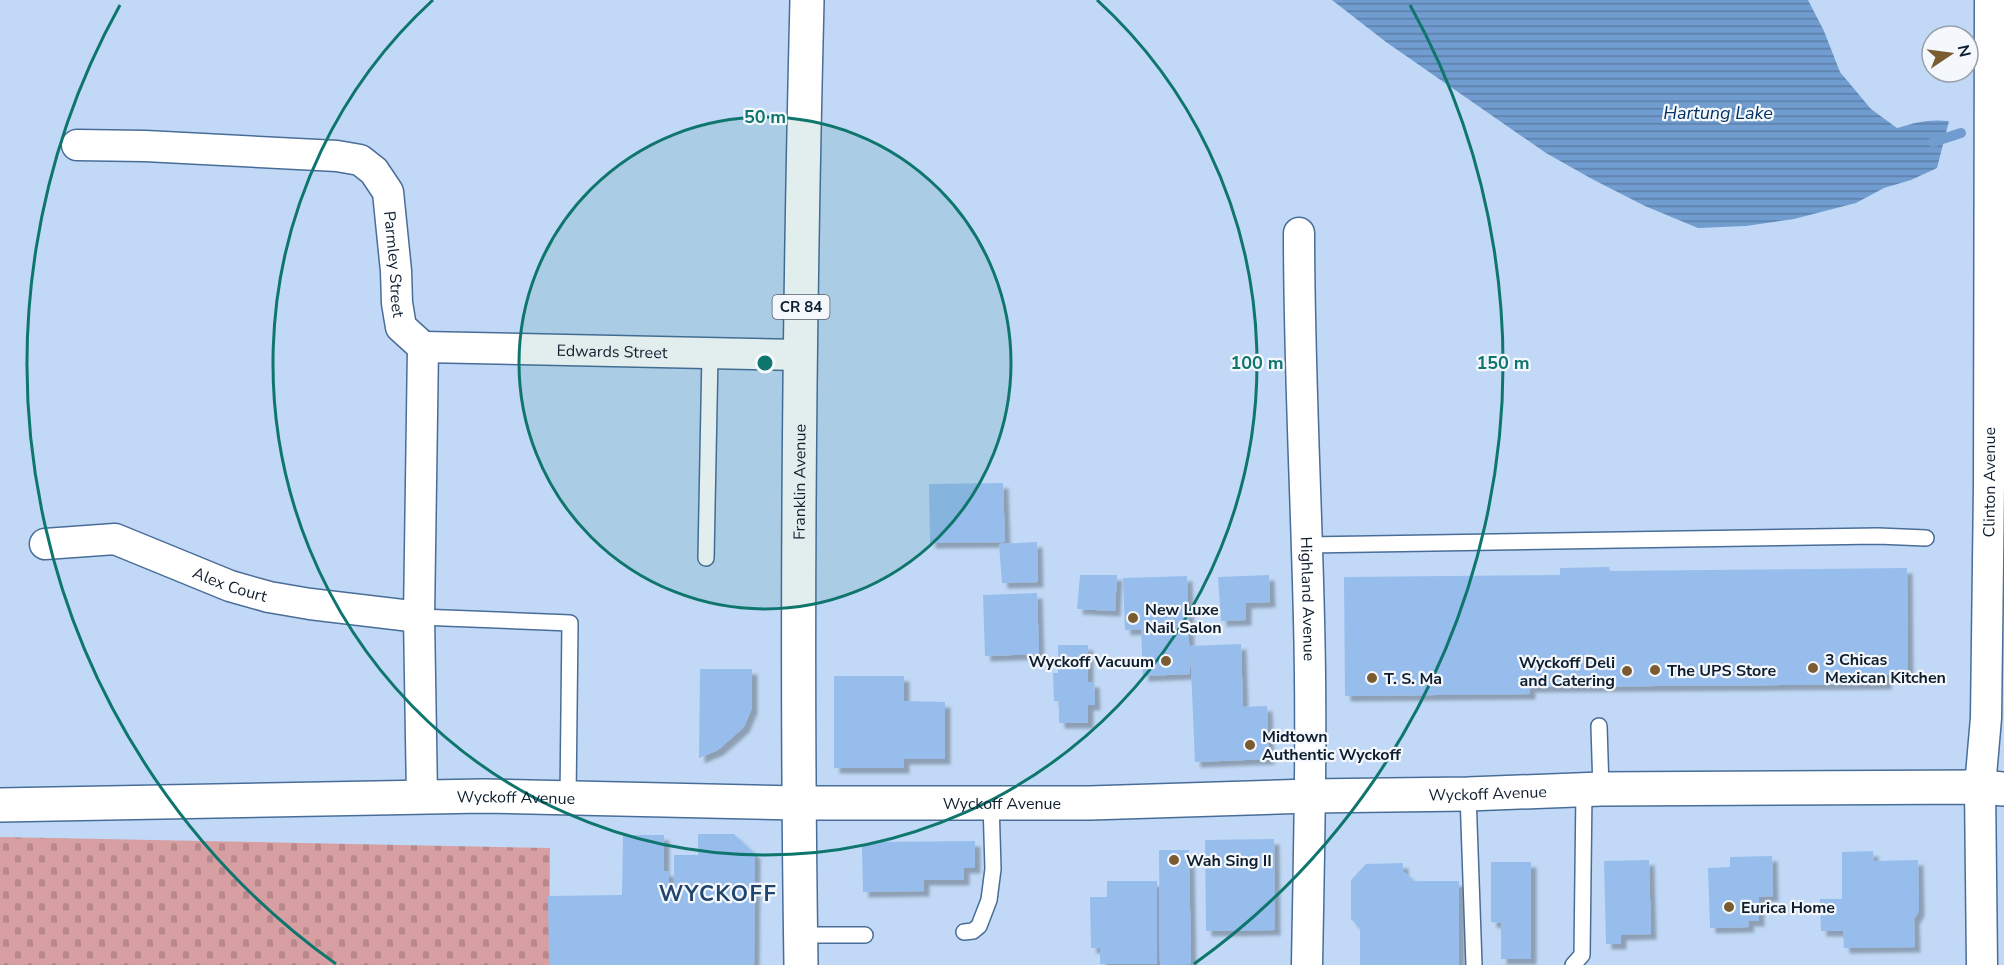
<svg xmlns="http://www.w3.org/2000/svg" width="2004" height="965" viewBox="0 0 2004 965" font-family="'Nunito Sans',sans-serif">
  <style>
    .cemetery { fill: url(#cemetery-stones) }
    .water { fill: url(#water-rules) }
    .lines { fill: none; stroke-linecap: round; stroke-linejoin: round }
    .stream { stroke: #719ccf; stroke-width: 10 }
    .building { fill: #96bdec; filter: url(#shadow) }
    .lane-casing { stroke: #496d98; stroke-width: 18 }
    .street-casing { stroke: #496d98; stroke-width: 33 }
    .secondary-casing { stroke: #496d98; stroke-width: 36 }
    .primary-casing { stroke: #496d98; stroke-width: 36 }
    .lane { stroke: #fff; stroke-width: 15 }
    .street { stroke: #fff; stroke-width: 30 }
    .secondary { stroke: #fff; stroke-width: 33 }
    .primary { stroke: #fff; stroke-width: 33 }
    .ring { fill: none; stroke: #0f766e; stroke-width: 3 }
    .poi-dot { fill: #7b5c31; stroke: #f4f8fd; stroke-width: 2 }
    .labels { text-anchor: middle; stroke-width: 4.5; stroke-linejoin: round; paint-order: stroke }
    .shield { fill: #f4f8fd; stroke: #545f6d; stroke-width: 1.5 }
    .shield-label { font-size: 15px; font-weight: bold; fill: #0f1e2f }
    .street-label { font-size: 16px; fill: #0f1e2f; stroke: #f4f8fd }
    .poi-label { font-size: 16px; font-weight: bold; fill: #0f1e2f; stroke: #f4f8fd; text-anchor: start }
    .water-label { font-size: 18px; font-style: italic; fill: #043262; stroke: #f4f8fd }
    .district-label { font-size: 22px; font-weight: bold; letter-spacing: 1.5px; fill: #21446c; stroke: #f4f8fd }
    .centre { fill: #0f766e; stroke: #f4f8fd; stroke-width: 3 }
    .ring-label { font-size: 18px; text-anchor: middle; font-weight: bold; fill: #0f766e; stroke: #f4f8fd; stroke-width: 4.5; stroke-linejoin: round; paint-order: stroke }
  </style>
  <defs>
    <pattern id="cemetery-stones" width="16" height="16" patternUnits="userSpaceOnUse" patternTransform="scale(1.5)"><rect width="16" height="16" fill="#d89fa3"/><path d="M2 7V4a2 2 0 0 1 4 0v3zM10 15v-3a2 2 0 0 1 4 0v3z" fill="#b8888d"/></pattern>
    <pattern id="water-rules" width="6" height="5" patternUnits="userSpaceOnUse" patternTransform="scale(1.5)"><rect width="6" height="5" fill="#719ccf"/><path d="M0 2.5h6" fill="none" stroke="#5b7fa8"/></pattern>
    <filter id="shadow"><feDropShadow dx="5.5" dy="5.5" stdDeviation="1.5" flood-color="#0004"/></filter>
  </defs>
  <rect width="100%" height="100%" fill="#c1d9f6"/>
  <!-- cemetery -->
  <polygon class="cemetery" points="0,837 550,848 549,965 0,965"/>
  <!-- water -->
  <path class="water" d="M1332 0H1808L1824 31 1840 72 1871 109 1897 128C1917 122 1928 119 1949 121L1937 168 1911 180 1884 188 1856 203 1794 219 1746 226 1698 228 1645 206 1592 179 1546 153 1386 42Z"/>
  <g class="lines">
    <!-- stream -->
    <polyline class="stream" points="1933,142 1961,133"/>
  </g>
  <!-- building -->
  <g class="building">
    <polygon points="1003,483 1005,542 930,543 929,484"/>
    <polygon points="1037,542 1038,582 1002,583 999,544"/>
    <polygon points="1609,567 1610,571 1907,568 1908,674 1887,675 1886,684 1530,687 1530,694 1345,696 1344,577 1560,575 1560,568"/>
    <polygon points="1080,575 1117,575 1115,611 1077,609"/>
    <polygon points="1269,575 1270,602 1246,603 1246,620 1221,621 1218,577"/>
    <polygon points="1187,576 1190,674 1143,676 1141,629 1125,630 1123,578"/>
    <polygon points="1037,593 1039,654 985,656 983,595"/>
    <polygon points="1241,644 1243,707 1267,706 1269,759 1195,762 1190,646"/>
    <polygon points="1058,645 1088,645 1088,682 1094,682 1095,705 1088,705 1088,723 1059,723 1059,701 1054,701 1053,673 1058,673"/>
    <polygon points="700,669 752,669 752,708 744,727 718,750 699,758"/>
    <polygon points="834,676 904,676 904,701 945,702 945,759 904,759 904,768 834,768"/>
    <polygon points="698,834 734,834 755,854 754,965 549,965 548,896 622,895 623,835 664,835 664,871 669,871 669,896 674,896 674,855 698,855"/>
    <polygon points="1274,839 1275,930 1206,931 1205,840"/>
    <polygon points="975,841 975,868 964,868 964,880 924,880 924,891 863,892 862,847 872,842"/>
    <polygon points="1159,850 1189,850 1191,964 1160,965"/>
    <polygon points="1873,851 1874,861 1918,860 1919,911 1914,919 1915,947 1844,948 1843,931 1821,931 1820,899 1842,899 1842,852"/>
    <polygon points="1772,856 1773,896 1759,897 1759,921 1748,921 1749,927 1710,928 1708,868 1730,867 1730,857"/>
    <polygon points="1649,860 1651,934 1621,935 1621,944 1606,944 1604,861"/>
    <polygon points="1491,862 1531,862 1531,959 1501,959 1501,923 1491,922"/>
    <polygon points="1403,863 1403,871 1414,881 1459,881 1459,965 1360,965 1360,928 1351,919 1351,880 1366,864"/>
    <polygon points="1107,881 1157,881 1157,964 1100,964 1100,948 1091,948 1090,897 1107,897"/>
  </g>
  <g class="lines">
    <!-- lane casing -->
    <g class="lane-casing">
      <g id="lane">
        <polyline points="1307,545 1878,536 1926,538"/>
        <polyline points="706,558 710,354"/>
        <polyline points="419,617 570,623 568,799"/>
        <polyline points="1599,726 1601,789"/>
        <polyline points="1468,794 1474,965"/>
        <polyline points="964,932 973,931 979,926 989,900 993,869 991,802"/>
        <polyline points="801,935 865,935"/>
        <polyline points="1573,965 1582,955 1584,790"/>
      </g>
    </g>
    <!-- street casing -->
    <g class="street-casing">
      <g id="street">
        <path id="s1" d="M77 145 145 146 337 156 360 160 374 171 388 192 396 271 397 303 401 327 423 347 419 617 422 797"/>
        <path id="s2" d="M1299 233C1299 362 1306 491 1309 620 1312 735 1309 850 1307 965"/>
        <path id="s3" d="M423 347 800 355"/>
        <path id="s4" d="M45 544 115 539 230 586 269 597 310 604 419 617"/>
        <path id="s5" d="M1982 965 1980 787 1986 718 1989 486 1990 0"/>
      </g>
    </g>
    <!-- secondary casing -->
    <g class="secondary-casing">
      <g id="secondary">
        <path id="s6" d="M0 805 483 796 799 803H1090L1310 796 1468 794 1601 789 1980 787 2004 789"/>
      </g>
    </g>
    <!-- primary casing -->
    <g class="primary-casing">
      <g id="primary">
        <path id="s7" d="M801 965C796 643 799 321 807 0"/>
      </g>
    </g>
    <!-- lane -->
    <use href="#lane" class="lane"/>
    <!-- street -->
    <use href="#street" class="street"/>
    <!-- secondary -->
    <use href="#secondary" class="secondary"/>
    <!-- primary -->
    <use href="#primary" class="primary"/>
  </g>
  <!-- distance rings -->
  <circle cx="765" cy="363" r="246" fill="#0f766e" fill-opacity=".12"/>
  <g class="ring">
    <circle cx="765" cy="363" r="246"/>
    <path d="M1097 0A492 492 0 1 1 433 0"/>
    <path d="M336 964A738 738 0 0 1 120 5M1410 5A738 738 0 0 1 1194 964"/>
  </g>
  <!-- markers -->
  <g class="poi-dot">
    <circle cx="1133" cy="618" r="6"/>
    <circle cx="1166" cy="661" r="6"/>
    <circle cx="1813" cy="668" r="6"/>
    <circle cx="1655" cy="670" r="6"/>
    <circle cx="1627" cy="671" r="6"/>
    <circle cx="1372" cy="678" r="6"/>
    <circle cx="1250" cy="745" r="6"/>
    <circle cx="1174" cy="860" r="6"/>
    <circle cx="1729" cy="907" r="6"/>
  </g>
  <g class="labels">
    <!-- shield labels -->
    <rect class="shield" x="772.5" y="295" width="57" height="24" rx="4.5"/>
    <g class="shield-label">
      <text x="801" y="312">CR 84</text>
    </g>
    <!-- street labels -->
    <g class="street-label">
      <text dy="6" stroke="none"><textPath href="#s1" startOffset="399">Parmley Street</textPath></text>
      <text dy="6" stroke="none"><textPath href="#s3" startOffset="189">Edwards Street</textPath></text>
      <text dy="6" stroke="none"><textPath href="#s7" startOffset="483">Franklin Avenue</textPath></text>
      <text dy="6" stroke="none"><textPath href="#s5" startOffset="483">Clinton Avenue</textPath></text>
      <text dy="6" stroke="none"><textPath href="#s4" startOffset="194">Alex Court</textPath></text>
      <text dy="6" stroke="none"><textPath href="#s2" startOffset="366">Highland Avenue</textPath></text>
      <text dy="6" stroke="none"><textPath href="#s6" startOffset="1488">Wyckoff Avenue</textPath></text>
      <text dy="6" stroke="none"><textPath href="#s6" startOffset="516">Wyckoff Avenue</textPath></text>
      <text dy="6" stroke="none"><textPath href="#s6" startOffset="1002">Wyckoff Avenue</textPath></text>
    </g>
    <!-- poi labels -->
    <g class="poi-label">
      <text x="1145" y="615">New Luxe<tspan x="1145" dy="18">Nail Salon</tspan></text>
      <text x="1825" y="665">3 Chicas<tspan x="1825" dy="18">Mexican Kitchen</tspan></text>
      <text x="1154" y="667" text-anchor="end">Wyckoff Vacuum</text>
      <text x="1615" y="668" text-anchor="end">Wyckoff Deli<tspan x="1615" dy="18">and Catering</tspan></text>
      <text x="1667" y="676">The UPS Store</text>
      <text x="1384" y="684">T. S. Ma</text>
      <text x="1262" y="742">Midtown<tspan x="1262" dy="18">Authentic Wyckoff</tspan></text>
      <text x="1186" y="866">Wah Sing II</text>
      <text x="1741" y="913">Eurica Home</text>
    </g>
    <!-- water labels -->
    <g class="water-label">
      <text x="1718" y="119">Hartung Lake</text>
    </g>
    <!-- district labels -->
    <g class="district-label">
      <text x="718" y="901">WYCKOFF</text>
    </g>
  </g>
  <circle cx="765" cy="363" r="9" class="centre"/>
  <g class="ring-label">
    <text x="765" y="123">50 m</text>
    <text x="1257" y="369">100 m</text>
    <text x="1503" y="369">150 m</text>
  </g>
  <!-- north arrow -->
  <g transform="translate(1950 54) rotate(77)"><circle r="28" fill="#f4f8fd" stroke="#98a1ab" stroke-width="1.5"/>
  <path d="M0-4.5L10 22L0 15L-10 22Z" fill="#7b5c31"/>
  <text y="-9" font-size="16" font-weight="bold" text-anchor="middle" fill="#0f1e2f">N</text>
  </g>
</svg>
